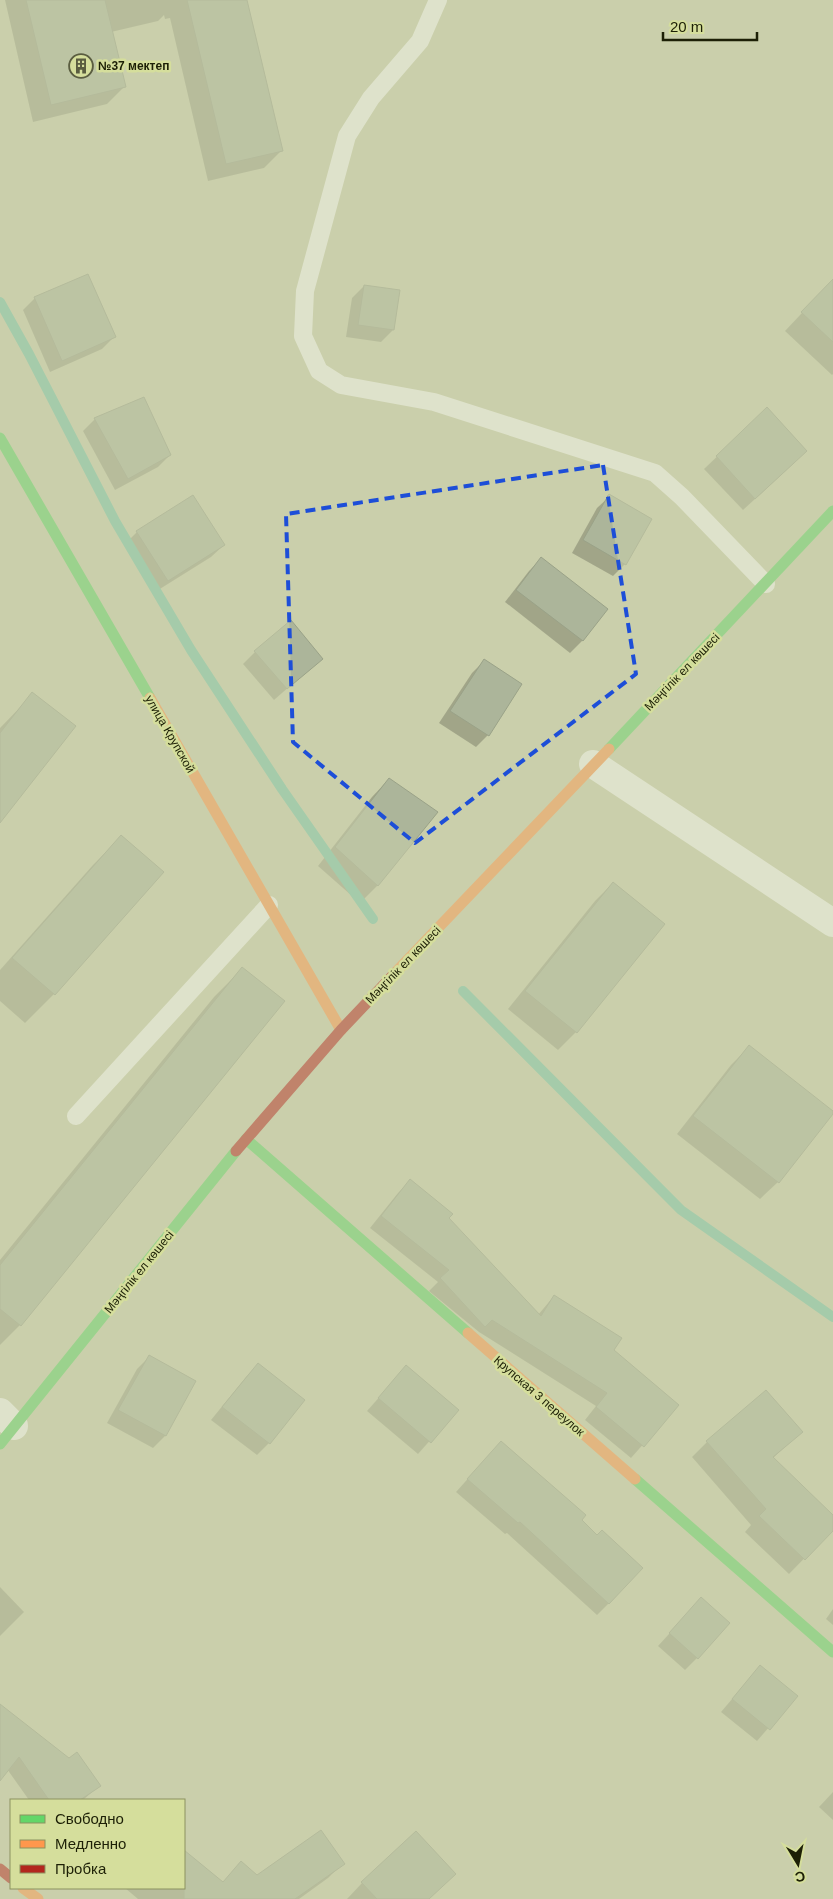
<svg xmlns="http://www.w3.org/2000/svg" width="833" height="1899" viewBox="0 0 833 1899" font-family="Helvetica,sans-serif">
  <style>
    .shadow { fill: #0003 }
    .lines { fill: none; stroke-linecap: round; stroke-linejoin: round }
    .stream { stroke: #78c6a8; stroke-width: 10 }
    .building { fill: #acb59a; stroke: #9aa288 }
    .lane { stroke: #f7f8f2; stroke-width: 18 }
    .street { stroke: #f7f8f2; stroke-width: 28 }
    .fast { stroke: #63d668; stroke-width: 11 }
    .slow { stroke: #ff974d; stroke-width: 11 }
    .jam { stroke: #b3261e; stroke-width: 11 }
    .marked { fill: none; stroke: #1d4ed8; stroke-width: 4; stroke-dasharray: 10 6; stroke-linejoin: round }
    .labels { text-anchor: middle; stroke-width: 5; stroke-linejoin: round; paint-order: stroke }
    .poi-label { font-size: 12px; font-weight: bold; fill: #1d2006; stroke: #d5de9c; text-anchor: start }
    .street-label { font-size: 12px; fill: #1d2006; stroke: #d5de9c }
  </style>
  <rect width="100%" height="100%" fill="#cacfab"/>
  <!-- shadow -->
  <g class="shadow">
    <polygon points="5,0 246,0 282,150 264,168 208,181 170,18 165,19 164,15 158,21 111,32 124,87 107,104 33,122"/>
    <polygon points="833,280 833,374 832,375 785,331"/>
    <polygon points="364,286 393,330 381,342 346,337 352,298"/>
    <polygon points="35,298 114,337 102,349 50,372 23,310"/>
    <polygon points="767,409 794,463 743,510 704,469"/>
    <polygon points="95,419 170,455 158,467 115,490 83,431"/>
    <polygon points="610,496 625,564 613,576 572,553 597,508"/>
    <polygon points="137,532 224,545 211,557 155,592 125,544"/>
    <polygon points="541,559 606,609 582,641 570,653 505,602 529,571"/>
    <polygon points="255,652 322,658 274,700 243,664"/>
    <polygon points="484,661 488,735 476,747 439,723 472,673"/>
    <polygon points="33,694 0,821 0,728"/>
    <polygon points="389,779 436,812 377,886 360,903 318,866 372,797"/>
    <polygon points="122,836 162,872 54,994 25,1023 0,1001 0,970 93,865"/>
    <polygon points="613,883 663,924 576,1032 558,1050 508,1009 595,901"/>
    <polygon points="242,969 20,1325 0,1345 0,1260 214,997"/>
    <polygon points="749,1047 778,1182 760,1199 677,1134 731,1065"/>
    <polygon points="410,1181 448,1218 538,1315 554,1296 613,1350 678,1405 631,1458 585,1420 596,1406 479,1332 429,1291 438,1282 370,1228 398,1193"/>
    <polygon points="149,1357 195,1381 165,1436 153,1448 107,1423 137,1369"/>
    <polygon points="258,1365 303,1401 269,1443 257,1455 211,1420 246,1377"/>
    <polygon points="406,1367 457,1410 418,1454 367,1411"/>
    <polygon points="801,1432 773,1458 833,1517 833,1529 789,1574 745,1532 751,1525 692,1457 707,1442"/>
    <polygon points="489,1455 581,1520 609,1603 597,1615 507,1533 505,1534 456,1492"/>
    <polygon points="0,1587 24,1612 0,1636"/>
    <polygon points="701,1599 697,1658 685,1670 658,1646"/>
    <polygon points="833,1609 833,1625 826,1619"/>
    <polygon points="760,1666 796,1696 757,1741 721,1712"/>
    <polygon points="0,1706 99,1786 83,1800 29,1800 7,1769 0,1776"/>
    <polygon points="833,1792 833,1820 819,1807"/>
    <polygon points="184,1851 222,1883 241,1863 257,1877 343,1863 328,1878 299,1899 138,1899 125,1888 184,1888"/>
    <polygon points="362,1883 428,1899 347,1899"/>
  </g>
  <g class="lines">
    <!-- stream -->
    <g class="stream">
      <polyline points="0,302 29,354 115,521 191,650 282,789 373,919"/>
      <polyline points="463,991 681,1210 833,1317"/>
    </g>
  </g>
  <!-- building -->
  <g class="building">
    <polygon points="26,0 105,0 126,87 51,105"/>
    <polygon points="187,0 247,0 283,151 226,164"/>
    <polygon points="88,274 116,337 62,361 34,297"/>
    <polygon points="833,279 833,342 801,312"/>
    <polygon points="364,285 400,290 394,330 358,325"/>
    <polygon points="144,397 171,455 128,479 94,418"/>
    <polygon points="767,407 807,451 755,499 716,456"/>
    <polygon points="609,494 652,519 626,565 583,540"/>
    <polygon points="193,495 225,545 168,581 136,531"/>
    <polygon points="541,557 608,609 583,641 516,590"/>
    <polygon points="291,620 323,659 287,689 254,651"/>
    <polygon points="484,659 522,684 489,736 450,711"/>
    <polygon points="32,692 76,726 0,823 0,733"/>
    <polygon points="389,778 438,812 378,886 335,847"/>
    <polygon points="121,835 164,872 55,995 12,958"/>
    <polygon points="613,882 665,924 577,1033 525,991"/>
    <polygon points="242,967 285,1001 21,1326 0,1309 0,1265"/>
    <polygon points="749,1045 833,1111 833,1114 779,1183 693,1116"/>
    <polygon points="410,1179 453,1214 449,1218 541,1316 554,1295 622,1338 614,1350 679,1405 644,1447 596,1407 607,1393 492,1320 485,1327 440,1278 449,1270 381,1216"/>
    <polygon points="149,1355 196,1381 166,1436 118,1410"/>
    <polygon points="258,1363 305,1400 270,1444 222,1407"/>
    <polygon points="406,1365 459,1410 431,1443 378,1398"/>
    <polygon points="766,1390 803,1432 773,1457 833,1515 833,1531 805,1560 759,1516 766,1509 706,1441"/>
    <polygon points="501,1441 586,1515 582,1520 597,1535 602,1530 643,1568 609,1604 520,1522 518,1523 467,1479"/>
    <polygon points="701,1597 730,1623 698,1659 669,1633"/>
    <polygon points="760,1665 798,1696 770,1730 732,1699"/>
    <polygon points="0,1704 69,1758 77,1752 101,1786 80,1800 49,1800 19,1757 0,1781"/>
    <polygon points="321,1830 345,1864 295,1899 184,1899 184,1850 223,1882 241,1861 257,1875"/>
    <polygon points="416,1831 456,1874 429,1899 377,1899 361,1882"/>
  </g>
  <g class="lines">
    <!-- lane -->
    <g class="lane">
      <polyline points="438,0 420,41 371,98 347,136 305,291 303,336 319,371 341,385 434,402 655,473 682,497 766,584"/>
      <polyline points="76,1116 269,905"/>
    </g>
    <!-- street -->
    <g class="street">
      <polyline points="593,764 833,923"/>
      <polyline points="0,1412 14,1426"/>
    </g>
    <!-- fast -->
    <g class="fast">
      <polyline points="0,438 150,698"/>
      <polyline points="609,749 833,511"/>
      <polyline points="246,1139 468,1333"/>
      <polyline points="0,1444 236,1151"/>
      <polyline points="635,1479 833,1652"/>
    </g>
    <!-- slow -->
    <g class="slow">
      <polyline points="150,698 341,1030"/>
      <polyline points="395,973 609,749"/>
      <polyline points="468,1333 635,1479"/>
      <polyline points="23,1888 38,1899"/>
    </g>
    <!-- jam -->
    <g class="jam">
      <polyline points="236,1151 341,1030 395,973"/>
      <polyline points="0,1869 11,1878"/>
    </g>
  </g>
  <!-- marked area -->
  <path d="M0 0H833V1899H0ZM603 465 636 674 415 843 293 742 286 514Z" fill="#cacfab" fill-opacity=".55" fill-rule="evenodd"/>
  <path class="marked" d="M603 465 636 674 415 843 293 742 286 514Z"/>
  <!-- icons -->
  <defs>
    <g id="building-ring" transform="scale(1.25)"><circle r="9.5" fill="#d5de9c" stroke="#5a5d40" stroke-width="1.5"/><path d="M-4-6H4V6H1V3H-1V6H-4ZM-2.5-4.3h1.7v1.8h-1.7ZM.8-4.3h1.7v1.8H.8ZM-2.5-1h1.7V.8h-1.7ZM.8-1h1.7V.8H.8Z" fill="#5a5d40"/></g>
  </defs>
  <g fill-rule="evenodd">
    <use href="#building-ring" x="81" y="66"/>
  </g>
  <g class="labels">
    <!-- poi labels -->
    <g class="poi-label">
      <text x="98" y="70">№37 мектеп</text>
    </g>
    <!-- street labels -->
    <g class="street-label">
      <text transform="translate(682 672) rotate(-46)" y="4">Мәңгілік ел көшесі</text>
      <text transform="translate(170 734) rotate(60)" y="4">улица Крупской</text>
      <text transform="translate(403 965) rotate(-46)" y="4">Мәңгілік ел көшесі</text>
      <text transform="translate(139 1272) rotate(-51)" y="4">Мәңгілік ел көшесі</text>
      <text transform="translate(539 1396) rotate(41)" y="4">Крупская 3 переулок</text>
    </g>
  </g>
  <!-- legend -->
  <rect x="10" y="1799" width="175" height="90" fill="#d5de9c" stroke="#8b9260"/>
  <rect x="20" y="1815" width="25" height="8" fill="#63d668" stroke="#8b9260"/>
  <text x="55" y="1824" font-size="15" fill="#1d2006">Свободно</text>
  <rect x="20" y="1840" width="25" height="8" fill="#ff974d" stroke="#8b9260"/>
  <text x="55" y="1849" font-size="15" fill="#1d2006">Медленно</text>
  <rect x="20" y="1865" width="25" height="8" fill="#b3261e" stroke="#8b9260"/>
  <text x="55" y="1874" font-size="15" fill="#1d2006">Пробка</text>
  <!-- north arrow -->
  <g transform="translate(798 1864) rotate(170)" stroke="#d5de9c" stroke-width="4" paint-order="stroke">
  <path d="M0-4L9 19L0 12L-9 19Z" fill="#1d2006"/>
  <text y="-8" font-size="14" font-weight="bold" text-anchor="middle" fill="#1d2006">С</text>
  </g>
  <!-- scale -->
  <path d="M663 32v8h94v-8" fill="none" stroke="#1d2006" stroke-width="2.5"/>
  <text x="670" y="32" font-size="15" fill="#1d2006" stroke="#d5de9c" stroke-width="4" paint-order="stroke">20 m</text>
</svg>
